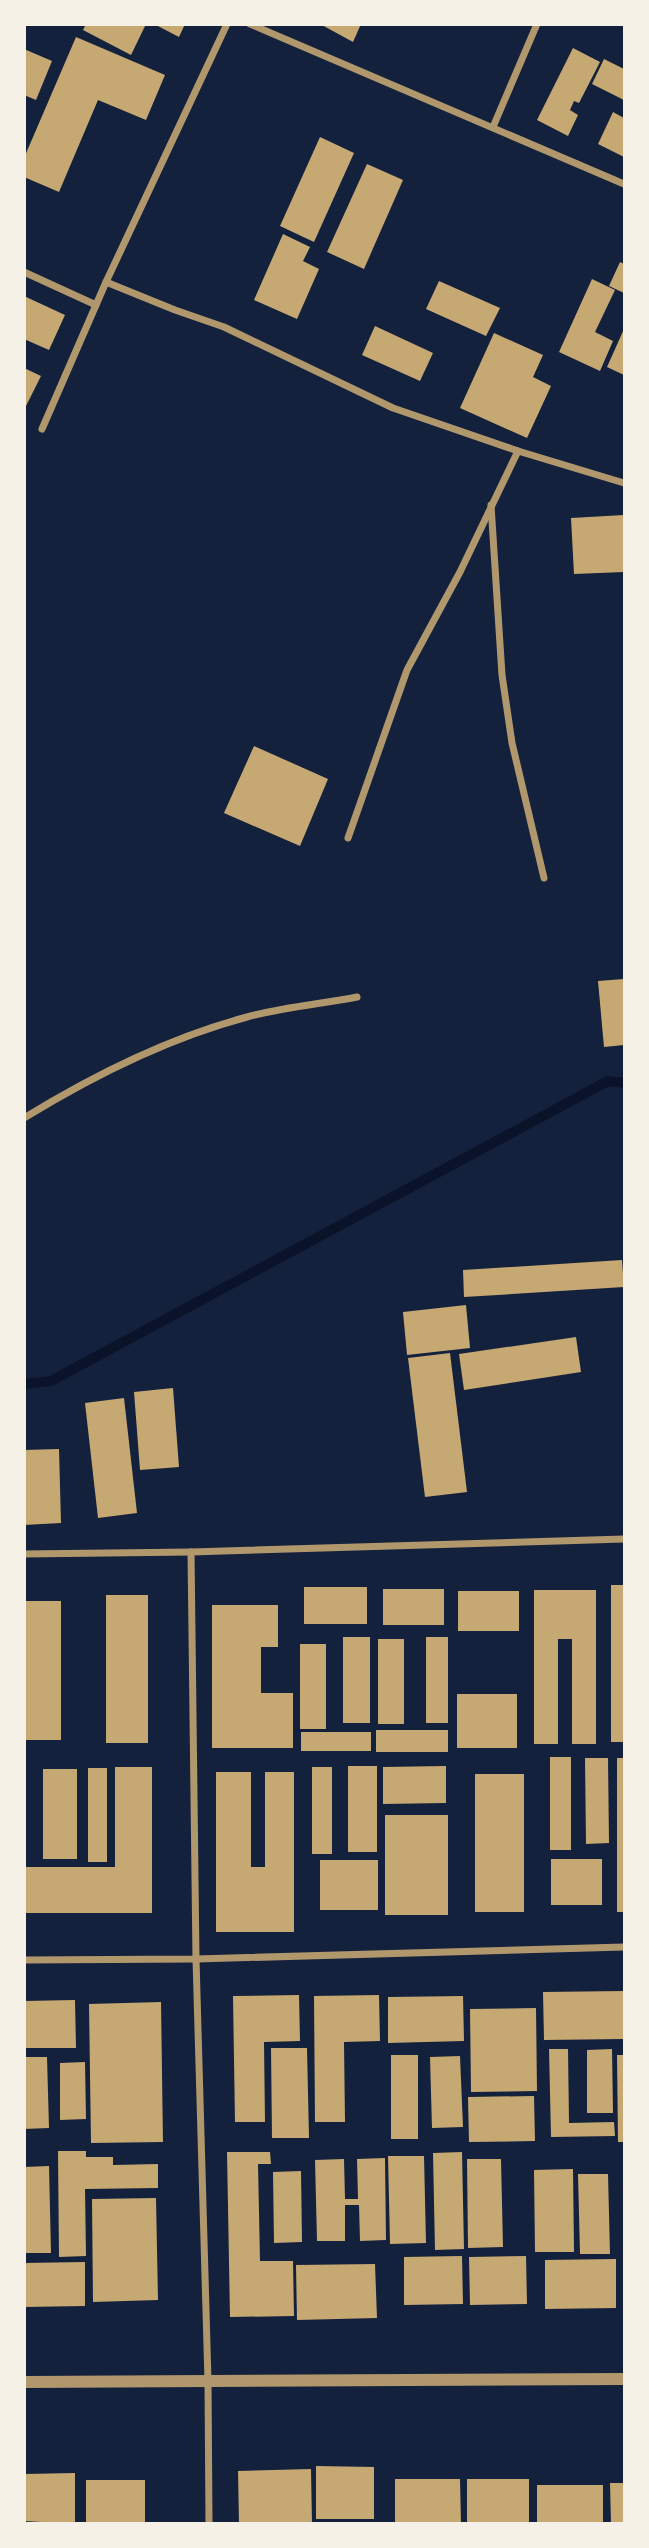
<svg xmlns="http://www.w3.org/2000/svg" width="649" height="2548" viewBox="0 0 649 2548" font-family="'Golos Text',sans-serif">
  <style>
    .lines { fill: none; stroke-linecap: round; stroke-linejoin: round }
    .stream { stroke: #0b132b; stroke-width: 10 }
    .building { fill: #c6a872 }
    .minor { stroke: #b1986c; stroke-width: 7 }
    .tertiary { stroke: #b1986c; stroke-width: 12 }
  </style>
  <rect width="100%" height="100%" fill="#14213d"/>
  <g class="lines">
    <!-- stream -->
    <polyline class="stream" points="24,1384 51,1381 608,1081 624,1083"/>
  </g>
  <!-- building -->
  <g class="building">
    <polygon points="86,24 146,24 131,55 83,30"/>
    <polygon points="154,24 185,24 179,37"/>
    <polygon points="320,24 361,24 353,42"/>
    <polygon points="76,37 165,75 146,120 98,100 59,192 24,177 24,158"/>
    <polygon points="573,48 600,62 579,103 574,101 570,110 578,115 568,136 537,120"/>
    <polygon points="24,49 52,61 36,100 24,95"/>
    <polygon points="604,59 624,69 624,100 592,84"/>
    <polygon points="613,112 624,118 624,157 598,144"/>
    <polygon points="320,137 354,153 314,242 280,226"/>
    <polygon points="367,164 403,180 364,269 327,252"/>
    <polygon points="283,234 310,247 303,261 319,269 297,319 254,300"/>
    <polygon points="620,262 624,264 624,293 609,286"/>
    <polygon points="592,279 615,290 595,332 613,341 600,371 559,352"/>
    <polygon points="439,281 500,308 486,336 426,309"/>
    <polygon points="24,296 65,315 49,350 24,339"/>
    <polygon points="375,326 433,353 420,381 362,355"/>
    <polygon points="624,329 624,375 607,367"/>
    <polygon points="494,333 543,355 533,377 551,386 527,438 460,408"/>
    <polygon points="24,368 41,376 24,410"/>
    <polygon points="624,515 624,572 574,574 571,518"/>
    <polygon points="254,746 328,779 300,846 224,813"/>
    <polygon points="624,979 624,1045 604,1047 598,981"/>
    <polygon points="622,1260 624,1287 464,1297 463,1270"/>
    <polygon points="466,1305 470,1348 407,1355 403,1312"/>
    <polygon points="576,1337 581,1372 464,1390 459,1354"/>
    <polygon points="450,1353 467,1492 425,1497 408,1358"/>
    <polygon points="173,1388 179,1467 140,1470 134,1392"/>
    <polygon points="124,1398 137,1513 98,1518 85,1403"/>
    <polygon points="59,1449 61,1523 24,1525 24,1450"/>
    <rect x="611" y="1585" width="13" height="157"/>
    <rect x="304" y="1587" width="63" height="37"/>
    <rect x="383" y="1589" width="61" height="36"/>
    <polygon points="534,1590 596,1590 596,1744 572,1744 572,1639 558,1639 558,1744 534,1744"/>
    <rect x="458" y="1591" width="61" height="40"/>
    <rect x="106" y="1595" width="42" height="148"/>
    <rect x="24" y="1601" width="37" height="139"/>
    <polygon points="212,1605 278,1605 278,1647 261,1647 261,1693 293,1693 293,1748 212,1748"/>
    <rect x="343" y="1637" width="27" height="86"/>
    <rect x="426" y="1637" width="22" height="86"/>
    <rect x="378" y="1639" width="26" height="85"/>
    <rect x="300" y="1644" width="26" height="85"/>
    <rect x="457" y="1694" width="60" height="54"/>
    <rect x="376" y="1730" width="72" height="22"/>
    <rect x="301" y="1732" width="70" height="19"/>
    <rect x="550" y="1757" width="21" height="93"/>
    <polygon points="585,1758 608,1758 609,1843 586,1844"/>
    <rect x="617" y="1758" width="7" height="154"/>
    <rect x="348" y="1766" width="29" height="86"/>
    <polygon points="446,1766 446,1803 383,1804 383,1767"/>
    <polygon points="115,1767 152,1767 152,1913 24,1913 24,1867 115,1867"/>
    <rect x="312" y="1767" width="20" height="87"/>
    <rect x="88" y="1768" width="19" height="94"/>
    <rect x="43" y="1769" width="34" height="90"/>
    <polygon points="216,1772 251,1772 251,1867 265,1867 265,1772 294,1772 294,1932 216,1932"/>
    <rect x="475" y="1774" width="49" height="138"/>
    <rect x="385" y="1815" width="63" height="100"/>
    <rect x="551" y="1859" width="51" height="46"/>
    <rect x="320" y="1860" width="58" height="50"/>
    <polygon points="624,1991 624,2039 544,2040 543,1992"/>
    <polygon points="299,1995 300,2041 264,2042 265,2122 235,2122 233,1996"/>
    <polygon points="379,1995 380,2041 344,2042 345,2122 315,2122 314,1996"/>
    <polygon points="463,1996 464,2041 388,2043 388,1997"/>
    <polygon points="75,2000 76,2048 24,2048 24,2001"/>
    <polygon points="161,2002 163,2142 91,2143 89,2004"/>
    <polygon points="536,2008 537,2091 471,2092 470,2009"/>
    <polygon points="271,2048 307,2048 309,2138 272,2138"/>
    <polygon points="549,2049 568,2049 569,2123 614,2122 615,2136 551,2137"/>
    <polygon points="612,2049 613,2113 587,2113 587,2050"/>
    <rect x="391" y="2055" width="27" height="84"/>
    <polygon points="617,2055 624,2055 624,2142 618,2142"/>
    <polygon points="460,2056 463,2127 432,2128 430,2057"/>
    <polygon points="24,2057 47,2057 49,2128 24,2129"/>
    <polygon points="85,2062 86,2119 60,2120 60,2063"/>
    <polygon points="534,2096 535,2141 469,2142 468,2097"/>
    <polygon points="58,2151 86,2151 86,2157 113,2157 113,2165 158,2164 158,2188 85,2189 86,2256 59,2257"/>
    <polygon points="227,2152 270,2152 271,2164 258,2164 260,2261 293,2261 294,2316 230,2317"/>
    <polygon points="462,2152 464,2249 435,2250 433,2153"/>
    <polygon points="388,2156 424,2156 426,2243 390,2244"/>
    <polygon points="385,2158 386,2240 360,2241 359,2205 345,2205 345,2241 317,2241 315,2160 344,2159 345,2199 358,2199 357,2159"/>
    <polygon points="467,2159 501,2159 503,2247 468,2248"/>
    <polygon points="49,2166 51,2253 24,2253 24,2167"/>
    <polygon points="573,2169 574,2252 535,2252 534,2170"/>
    <polygon points="301,2171 302,2242 274,2243 273,2172"/>
    <polygon points="578,2174 608,2174 610,2254 580,2254"/>
    <polygon points="156,2198 158,2300 93,2302 92,2199"/>
    <polygon points="462,2256 463,2304 404,2305 404,2257"/>
    <polygon points="526,2256 527,2304 470,2305 469,2257"/>
    <polygon points="616,2259 616,2308 545,2309 545,2260"/>
    <polygon points="85,2262 85,2306 24,2307 24,2263"/>
    <polygon points="375,2264 377,2318 297,2320 296,2265"/>
    <polygon points="316,2466 374,2467 374,2519 316,2519"/>
    <polygon points="311,2469 312,2524 239,2524 238,2471"/>
    <polygon points="75,2473 75,2524 24,2521 24,2474"/>
    <polygon points="395,2479 460,2479 461,2524 395,2524"/>
    <rect x="467" y="2479" width="62" height="45"/>
    <rect x="86" y="2480" width="59" height="44"/>
    <polygon points="610,2483 624,2483 624,2524 611,2524"/>
    <rect x="537" y="2485" width="66" height="39"/>
  </g>
  <g class="lines">
    <!-- minor -->
    <g class="minor">
      <polyline points="250,24 624,184"/>
      <polyline points="493,127 537,24"/>
      <polyline points="24,272 96,305"/>
      <polyline points="106,282 175,310 224,327 393,408 518,451 624,483"/>
      <polyline points="42,429 106,282 227,24"/>
      <polyline points="491,505 502,675 512,743 544,878"/>
      <polyline points="348,838 407,670 460,572 518,451"/>
      <path d="M24 1118C94 1075 168 1038 247 1017 283 1007 321 1004 357 997"/>
      <polyline points="191,1552 196,1959 208,2381 209,2524"/>
      <polyline points="24,1554 191,1552 624,1539"/>
      <polyline points="24,1960 196,1959 624,1947"/>
    </g>
    <!-- tertiary -->
    <polyline class="tertiary" points="24,2382 624,2379"/>
  </g>
  <!-- border -->
  <rect width="649" height="2548" fill="none" stroke="#f6f1e7" stroke-width="52"/>
</svg>
